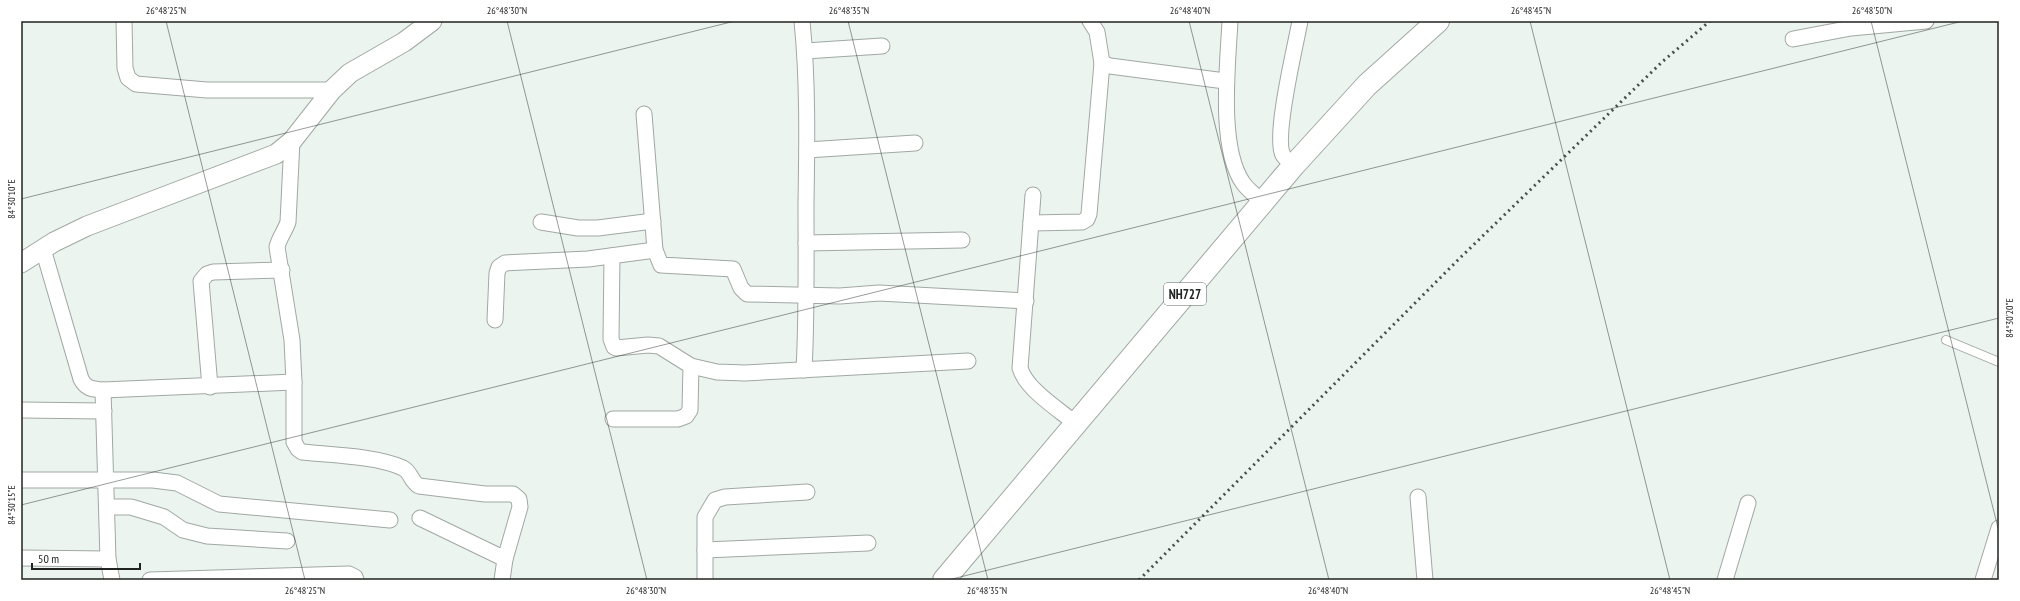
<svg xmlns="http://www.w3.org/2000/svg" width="2020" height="601" viewBox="0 0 2020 601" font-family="'PT Sans Narrow',sans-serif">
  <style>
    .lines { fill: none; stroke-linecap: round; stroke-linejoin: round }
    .service-casing { stroke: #a1a8a3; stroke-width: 10 }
    .minor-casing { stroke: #a1a8a3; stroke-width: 17 }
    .tertiary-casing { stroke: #a1a8a3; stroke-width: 21 }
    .trunk-casing { stroke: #a1a8a3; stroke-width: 24 }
    .service { stroke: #fff; stroke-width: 8 }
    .minor { stroke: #fff; stroke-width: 15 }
    .tertiary { stroke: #fff; stroke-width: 19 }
    .trunk { stroke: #fff; stroke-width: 22 }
    .rail { stroke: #494d4b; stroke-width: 3; stroke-dasharray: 2 4; stroke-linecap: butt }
    .ticks { fill: none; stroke: #202321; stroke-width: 1; stroke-opacity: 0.45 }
    .labels { text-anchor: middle; stroke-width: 4; stroke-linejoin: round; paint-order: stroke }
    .shield { fill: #fff; stroke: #636564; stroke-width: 1 }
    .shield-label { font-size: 13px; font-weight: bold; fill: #202321 }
    .neatline { fill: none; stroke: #202321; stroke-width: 1.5 }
    .ticks-label { font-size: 10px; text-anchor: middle; fill: #202321 }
  </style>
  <rect width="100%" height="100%" fill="#ecf4ef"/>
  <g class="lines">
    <!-- service casing -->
    <g class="service-casing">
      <polyline id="service" points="1946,340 1999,362"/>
    </g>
    <!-- minor casing -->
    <g class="minor-casing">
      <g id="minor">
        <polyline points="124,21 125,68 128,78 136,84 207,90 332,90"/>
        <path d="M802 21C808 81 807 143 806 203 806 259 807 315 804 370"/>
        <polyline points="1090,21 1097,32 1102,63 1110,66 1225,81"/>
        <path d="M1230 21C1228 63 1218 147 1243 183 1248 190 1256 196 1263 202"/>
        <polyline points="1793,39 1851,28 1926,21"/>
        <polyline points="805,51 882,46"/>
        <polyline points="644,114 655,250 661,265 733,269 741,288 747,294 840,296 879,293 1026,301"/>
        <path d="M292 141 288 222C285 231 279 238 277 247L292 340 294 382V442L298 449 302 452C331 455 377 456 403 468 411 472 411 482 419 486L485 494H513L519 499 520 507 505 559"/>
        <polyline points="807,150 915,143"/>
        <path d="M1294 165C1290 162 1285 159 1283 155 1273 137 1296 44 1300 21"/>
        <path d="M1033 195 1020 368C1026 389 1058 409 1075 423"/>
        <polyline points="541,222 578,228 598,228 653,221"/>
        <polyline points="1031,223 1082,222 1087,219 1089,214 1102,63"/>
        <polyline points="806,243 962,240"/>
        <path d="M43 249 81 379C86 389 92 389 103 390L108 559 112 580"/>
        <polyline points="612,256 611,339 614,347 616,348 648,345 659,346 691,366 717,372 745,373 968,361"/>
        <polyline points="495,320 497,273 499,267 505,263 588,259 655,250"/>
        <polyline points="210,387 201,281 207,274 213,272 282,270"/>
        <polyline points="103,390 294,382"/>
        <polyline points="21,410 104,411"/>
        <polyline points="613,419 678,419 686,416 690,410 691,366"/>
        <polyline points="21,480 153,480 177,483 219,504 390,520"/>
        <polyline points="1418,497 1425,580"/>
        <polyline points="107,507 131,507 164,517 183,530 207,536 287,541"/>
        <polyline points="420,518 505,559 502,580"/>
        <polyline points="705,550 868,543"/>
        <polyline points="21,558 108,559"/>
        <polyline points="150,580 349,574 355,577 356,580"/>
        <polyline points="705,580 705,517 715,500 725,497 807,492"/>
        <polyline points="1725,580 1748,503"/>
        <polyline points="1983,580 1999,528"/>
      </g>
    </g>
    <!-- tertiary casing -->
    <g class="tertiary-casing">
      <polyline id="tertiary" points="21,263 54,242 87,226 276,154 292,141 332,90 350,73 404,42 432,21"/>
    </g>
    <!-- trunk casing -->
    <g class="trunk-casing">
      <polyline id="trunk" points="944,580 1294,165 1367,85 1438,21"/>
    </g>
    <!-- service -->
    <use href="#service" class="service"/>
    <!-- minor -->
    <use href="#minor" class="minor"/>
    <!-- tertiary -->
    <use href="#tertiary" class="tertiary"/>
    <!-- trunk -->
    <use href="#trunk" class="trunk"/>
    <!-- rail -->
    <polyline class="rail" points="1139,580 1461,257 1662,62 1710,21"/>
  </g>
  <!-- ticks -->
  <path class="ticks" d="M166 21 305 580M507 21 647 580M848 21 988 580M1189 21 1329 580M1530 21 1670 580M1871 21 1999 532M21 199 735 21M21 505 1963 21M948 580 1999 318"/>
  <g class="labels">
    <!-- shield labels -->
    <rect class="shield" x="1164" y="283" width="42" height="22" rx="3"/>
    <g class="shield-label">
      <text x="1185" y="299">NH727</text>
    </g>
  </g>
  <!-- border -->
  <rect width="2020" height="601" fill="none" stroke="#ffffff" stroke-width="44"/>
  <!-- scale -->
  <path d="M32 563v6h108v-6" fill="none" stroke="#202321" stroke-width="2"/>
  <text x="38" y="563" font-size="12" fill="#202321" stroke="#ffffff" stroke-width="3" paint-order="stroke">50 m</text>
  <rect x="22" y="22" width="1976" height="557" class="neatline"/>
  <g class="ticks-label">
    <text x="166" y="14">26°48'25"N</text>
    <text x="507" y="14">26°48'30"N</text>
    <text x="849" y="14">26°48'35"N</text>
    <text x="1190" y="14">26°48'40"N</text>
    <text x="1531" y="14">26°48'45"N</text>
    <text x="1872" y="14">26°48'50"N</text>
    <text transform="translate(11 199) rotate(-90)" y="4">84°30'10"E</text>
    <text transform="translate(2009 318) rotate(-90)" y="4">84°30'20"E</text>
    <text transform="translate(11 505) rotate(-90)" y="4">84°30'15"E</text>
    <text x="305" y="594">26°48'25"N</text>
    <text x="646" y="594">26°48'30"N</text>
    <text x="987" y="594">26°48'35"N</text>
    <text x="1328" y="594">26°48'40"N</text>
    <text x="1670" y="594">26°48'45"N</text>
  </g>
</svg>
